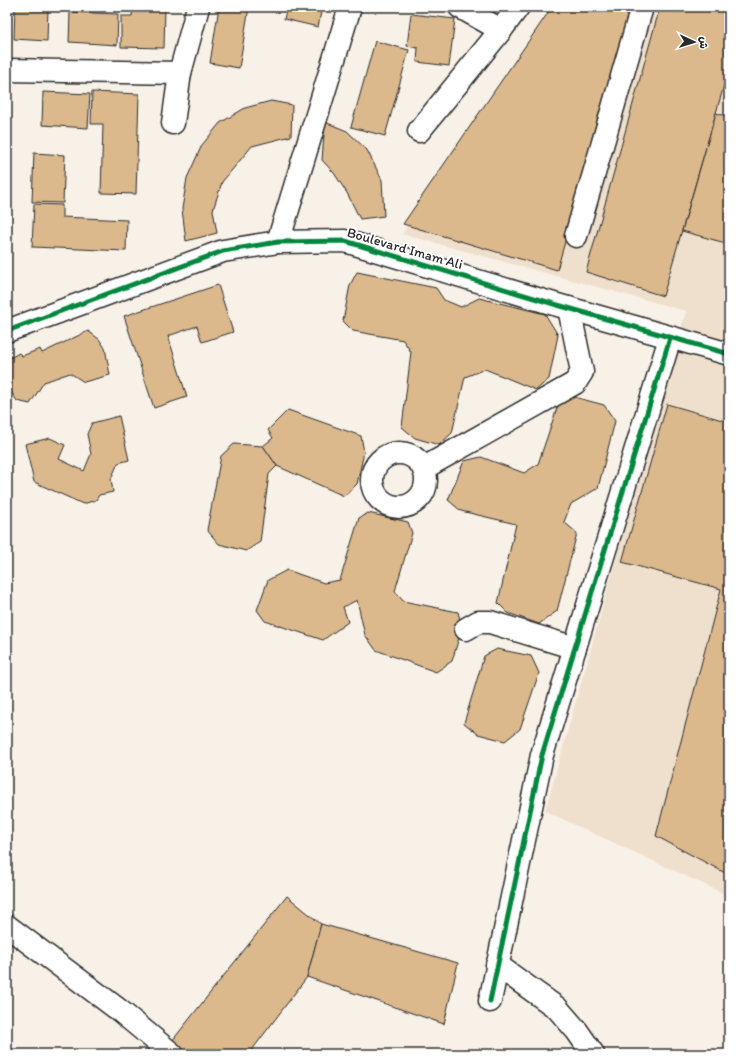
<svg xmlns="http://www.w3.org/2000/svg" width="736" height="1061" viewBox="0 0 736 1061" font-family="Itim,'Playpen Sans Arabic',sans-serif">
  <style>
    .built { fill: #efe0cd }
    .building { fill: #dbb98d; stroke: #2b2b2b }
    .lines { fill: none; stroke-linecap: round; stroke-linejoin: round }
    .minor-casing { stroke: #2b2b2b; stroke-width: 25 }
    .minor { stroke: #fff; stroke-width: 22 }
    .cycleway-casing { stroke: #fff; stroke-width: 8 }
    .cycleway { stroke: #00873e; stroke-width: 5 }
    .labels { text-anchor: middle; stroke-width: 4; stroke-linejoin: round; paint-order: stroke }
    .street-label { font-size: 14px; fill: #2b2b2b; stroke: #fff }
  </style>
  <rect width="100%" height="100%" fill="#f8f1e8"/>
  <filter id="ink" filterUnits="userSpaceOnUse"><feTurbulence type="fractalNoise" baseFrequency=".025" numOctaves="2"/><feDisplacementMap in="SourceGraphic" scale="8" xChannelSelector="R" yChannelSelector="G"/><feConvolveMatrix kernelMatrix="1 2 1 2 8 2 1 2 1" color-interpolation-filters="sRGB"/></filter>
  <g filter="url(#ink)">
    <!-- built -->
    <polygon class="built" points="552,7 729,7 729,896 545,811 686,311 402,234"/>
    <!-- building -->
    <g class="building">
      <polygon points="15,7 48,7 47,41 14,39"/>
      <polygon points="133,7 165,7 164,48 121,47 121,16 132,16"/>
      <polygon points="219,7 249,7 239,68 210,63"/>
      <polygon points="287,7 322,7 318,27 284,19"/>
      <polygon points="552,7 631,7 557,270 403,224"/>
      <polygon points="660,7 729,7 729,68 663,296 586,272"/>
      <polygon points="70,12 118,14 117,45 69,42"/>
      <polygon points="411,14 455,19 449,66 417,62 418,48 407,46"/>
      <polygon points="375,41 409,50 385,136 351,127"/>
      <polygon points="43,92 90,94 88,128 42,125"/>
      <polygon points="92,92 139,94 136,194 101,193 103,124 91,124"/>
      <polygon points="271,101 292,105 291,136 252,146 222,182 213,210 217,233 186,241 182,209 187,178 202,145 220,123 245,108"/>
      <polygon points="716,113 729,117 729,244 682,231"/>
      <polygon points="325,122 347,131 367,150 382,180 384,216 360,219 347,193 334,173 322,160"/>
      <polygon points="34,153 65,155 63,203 32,202"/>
      <polygon points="34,204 62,205 62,217 127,220 126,251 32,247"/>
      <polygon points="357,272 436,288 444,300 461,307 479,298 545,314 558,335 549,379 536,390 485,369 465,377 452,433 439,445 415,438 402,427 411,352 403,340 353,331 343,321 350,285"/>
      <polygon points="218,285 233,332 202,342 197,326 168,336 187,397 154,408 124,316"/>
      <polygon points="88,331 99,339 105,348 110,375 84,382 70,373 44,382 30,404 17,401 7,385 7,365 9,362 8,359 19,353 22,356 40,349 42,353"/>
      <polygon points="574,397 604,405 615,421 598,488 571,504 564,522 577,533 557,611 539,624 508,613 498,603 516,524 461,511 448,500 464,461 481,457 524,473 538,464 558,405"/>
      <polygon points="667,404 729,422 729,875 656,836 721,589 622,562"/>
      <polygon points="288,410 361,436 364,452 357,484 344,496 277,466 263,446 273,438 268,430"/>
      <polygon points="119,416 129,460 118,463 111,479 113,492 99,495 96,500 83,504 34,482 25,444 50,438 65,445 59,459 84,471 91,454 87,434 92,423"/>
      <polygon points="234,444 263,446 277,466 269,474 260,542 246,551 219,544 207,530 221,456"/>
      <polygon points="368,513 408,522 412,533 395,591 403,601 458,612 462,628 452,661 436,672 376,650 365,635 357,600 343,607 348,622 323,640 265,621 257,610 268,580 287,570 324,583 340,580 359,518"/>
      <polygon points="497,649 531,656 539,673 520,729 505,741 478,734 464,723 484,656"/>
      <polygon points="287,896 321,924 307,977 249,1054 186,1054 172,1041"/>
      <polygon points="321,924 458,963 444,1024 307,977"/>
    </g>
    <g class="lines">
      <!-- minor casing -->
      <g class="minor-casing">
        <g id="minor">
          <polyline points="460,7 501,30"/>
          <polyline points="7,70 180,73"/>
          <polyline points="173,123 180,73 198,7"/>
          <polyline points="419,131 501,30 518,7"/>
          <polyline points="576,236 642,7"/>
          <polyline points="278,242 350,7"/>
          <polyline points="7,331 223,251 278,242 345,241 554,304 729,354"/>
          <circle cx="399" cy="480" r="27"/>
          <polyline points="424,468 575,383 582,372 579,357 569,308"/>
          <polyline points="466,629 478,622 490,622 575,648"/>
          <polyline points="7,926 119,1010 172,1054"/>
          <polyline points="497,965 557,1008 577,1031 593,1054"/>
          <polyline points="490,1001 542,755 670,338"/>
        </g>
      </g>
      <!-- minor -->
      <use href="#minor" class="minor"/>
      <!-- cycleway casing -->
      <g class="cycleway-casing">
        <g id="cycleway">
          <polyline points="7,331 223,251 278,242 345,241 554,304 729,354"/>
          <polyline points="490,1001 542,755 670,338"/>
        </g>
      </g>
      <!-- cycleway -->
      <use href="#cycleway" class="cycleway"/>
    </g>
  </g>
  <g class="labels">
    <!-- street labels -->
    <g class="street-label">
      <text transform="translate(405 248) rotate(16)" y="5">Boulevard Imam Ali</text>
    </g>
  </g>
  <!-- margin -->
  <rect width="736" height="1061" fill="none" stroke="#fff" stroke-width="24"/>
  <rect x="12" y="12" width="712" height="1037" fill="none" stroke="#2b2b2b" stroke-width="1.5" filter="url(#ink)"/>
  <!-- north arrow -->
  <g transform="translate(694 42) rotate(94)" stroke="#ffffff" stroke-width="3" paint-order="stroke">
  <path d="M0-3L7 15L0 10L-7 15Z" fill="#2b2b2b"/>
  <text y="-6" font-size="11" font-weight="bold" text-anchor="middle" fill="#2b2b2b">ش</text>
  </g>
</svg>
